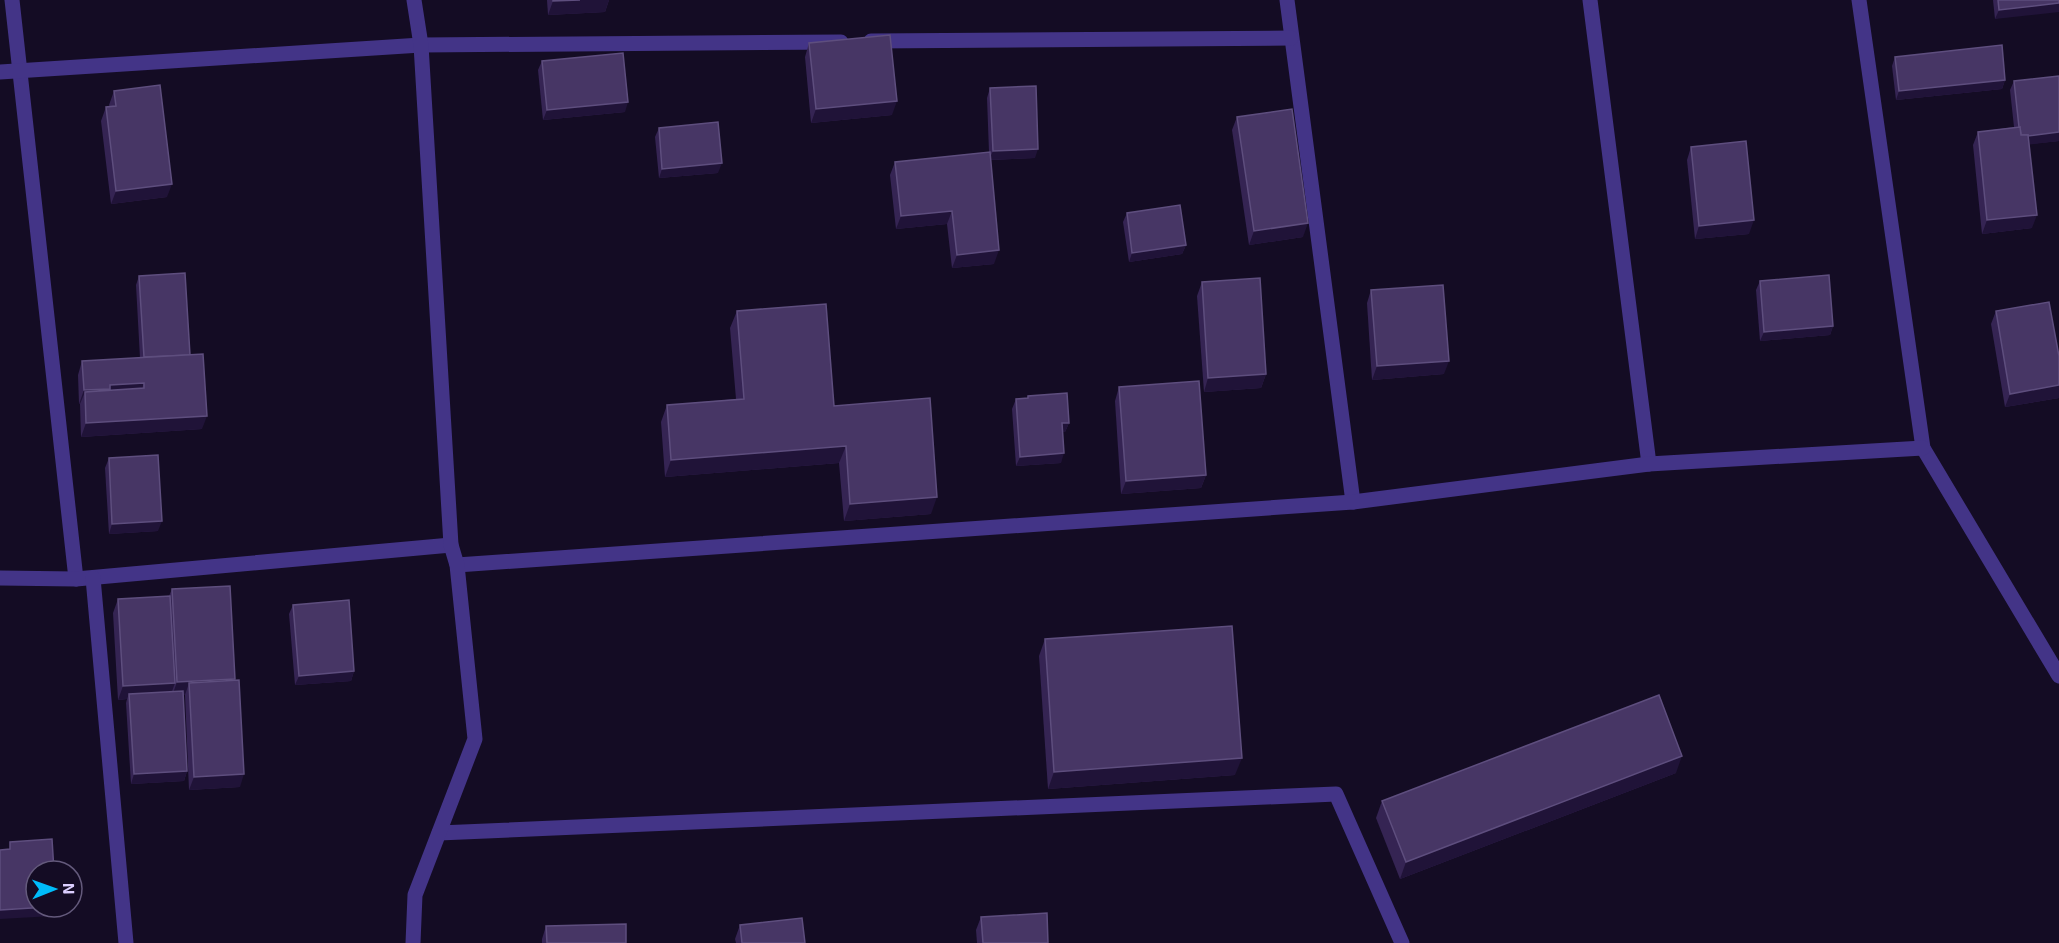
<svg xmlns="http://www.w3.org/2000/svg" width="2059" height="943" viewBox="0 0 2059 943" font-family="'Exo 2',sans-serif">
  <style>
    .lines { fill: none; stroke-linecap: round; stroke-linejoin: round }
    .minor { stroke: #433487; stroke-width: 15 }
    .wall { fill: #352453 }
    .shaded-wall { fill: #201338 }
    .building { fill: #473665; stroke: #5e4e7e; stroke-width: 1.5 }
  </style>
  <rect width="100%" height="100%" fill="#140c24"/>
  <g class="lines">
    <!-- minor -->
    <g class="minor">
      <polyline points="12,0 76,579"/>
      <polyline points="1287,0 1353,502"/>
      <polyline points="1590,0 1649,464"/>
      <polyline points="1859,0 1923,448 2059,676"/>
      <polyline points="871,41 1291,38"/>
      <polyline points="0,72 421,45 841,42"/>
      <polyline points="457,565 1353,502 1649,464 1923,448"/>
      <polyline points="0,578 76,579 451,545"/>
      <polyline points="93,578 126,943"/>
      <polyline points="439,833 1336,794 1402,943"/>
      <polyline points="413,943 415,895 475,739 457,565 451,545 421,45 414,0"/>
    </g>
  </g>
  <!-- wall -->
  <g class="wall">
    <polygon points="547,0 609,0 605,12 548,15"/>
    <polygon points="1993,0 2059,0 1995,19"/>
    <polygon points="809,43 892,115 811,123 805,57"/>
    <polygon points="1895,57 2005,80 2002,89 1896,100 1892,66"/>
    <polygon points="542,61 625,112 543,120 538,70"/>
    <polygon points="2059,76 2059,141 2029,144 2032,228 1982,234 1973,145 1978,132 2014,127 2010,90 2014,81"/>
    <polygon points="990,88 1035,158 991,160 994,264 952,268 947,224 896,229 890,175 895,162 989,152 987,98"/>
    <polygon points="114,91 167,197 111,204 101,121 106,107 110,107 109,105"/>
    <polygon points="1237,117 1303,237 1249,245 1232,130"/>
    <polygon points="659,128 718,173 659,178 655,137"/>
    <polygon points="1691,147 1749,234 1695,239 1687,160"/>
    <polygon points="1127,213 1186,245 1182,254 1129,262 1123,222"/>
    <polygon points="139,276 190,355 202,429 81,437 80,404 79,404 78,375 82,361 140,358 136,285"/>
    <polygon points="1760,281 1833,326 1830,335 1760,341 1756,290"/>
    <polygon points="1202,282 1266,374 1261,388 1204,392 1197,296"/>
    <polygon points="1371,290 1444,374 1372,380 1367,303"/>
    <polygon points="737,311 834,406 931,514 844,521 839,463 665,477 661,422 667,405 736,399 730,328"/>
    <polygon points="1996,311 2059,356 2059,398 2005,407 1991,324"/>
    <polygon points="1119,387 1206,475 1201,488 1121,494 1115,401"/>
    <polygon points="1028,396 1069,423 1065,432 1063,432 1061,463 1016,466 1012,409 1016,399 1027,398"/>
    <polygon points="109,458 158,531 109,534 105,468"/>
    <polygon points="172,589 235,679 240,787 189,790 185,695 183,695 187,771 184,781 131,784 126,703 127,699 118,700 113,613 118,599 169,596"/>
    <polygon points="293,605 354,671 351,681 295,685 289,614"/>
    <polygon points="1045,639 1235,775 1048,789 1039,656"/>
    <polygon points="1676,773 1400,879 1376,818 1382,801"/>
    <polygon points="981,917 1048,943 977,943 976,930"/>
    <polygon points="740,925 805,943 736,943 735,939"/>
    <polygon points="546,926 626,943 542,943 542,939"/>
  </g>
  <!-- shaded-wall -->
  <g class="shaded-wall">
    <polygon points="580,0 609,0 605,12 548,15 553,1"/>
    <polygon points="2059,3 2059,12 1995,19 1999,10"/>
    <polygon points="2005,80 2002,89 1896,100 1899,91"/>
    <polygon points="897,101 892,115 811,123 816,109"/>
    <polygon points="628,102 625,112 543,120 547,110"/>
    <polygon points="2059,132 2059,141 2016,146 2020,136"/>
    <polygon points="1038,149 1035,158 989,160 993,151"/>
    <polygon points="722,163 718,173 659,178 662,169"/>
    <polygon points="172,184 167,197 111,204 116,191"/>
    <polygon points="952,211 947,224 896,229 901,216"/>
    <polygon points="2037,215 2032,228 1982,234 1987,220"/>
    <polygon points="1754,220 1749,234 1695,239 1699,226"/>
    <polygon points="1308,223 1303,237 1249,245 1254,231"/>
    <polygon points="1186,245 1182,254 1129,262 1132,253"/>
    <polygon points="999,250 994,264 952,268 957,255"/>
    <polygon points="1833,326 1830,335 1760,341 1764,332"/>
    <polygon points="1449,361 1444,374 1372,380 1377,366"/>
    <polygon points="1266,374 1261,388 1204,392 1208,378"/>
    <polygon points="144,383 139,397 85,392 80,404 79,404 84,390 110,385"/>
    <polygon points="2059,385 2059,398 2005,407 2010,394"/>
    <polygon points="207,416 202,429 81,437 86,423"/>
    <polygon points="1062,423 1069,423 1065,432 1059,432"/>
    <polygon points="846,446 839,463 665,477 671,460"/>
    <polygon points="1064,453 1061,463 1016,466 1020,457"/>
    <polygon points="1206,475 1201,488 1121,494 1126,481"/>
    <polygon points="937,497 931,514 844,521 850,504"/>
    <polygon points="162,521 158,531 109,534 112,524"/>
    <polygon points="354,671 351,681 295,685 299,676"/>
    <polygon points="235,679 230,693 189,683 185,695 172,696 177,682"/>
    <polygon points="175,683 170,697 129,694 127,699 118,700 123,686"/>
    <polygon points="1682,756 1676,773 1400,879 1406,862"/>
    <polygon points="1242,758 1235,775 1048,789 1054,772"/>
    <polygon points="187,771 184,781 131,784 134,774"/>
    <polygon points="244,774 240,787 189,790 194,777"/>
    <polygon points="48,907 56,907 53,916 0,919 0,910"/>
  </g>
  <!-- building -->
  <g class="building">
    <polygon points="553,0 580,0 553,1"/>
    <polygon points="1998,0 2059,0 2059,3 1999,10"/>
    <polygon points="890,35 897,101 816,109 809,43"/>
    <polygon points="2002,45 2005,80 1899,91 1895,57"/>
    <polygon points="623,53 628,102 547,110 542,61"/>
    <polygon points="2059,76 2059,132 2028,136 2028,135 2021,135 2020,127 2019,127 2014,81"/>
    <polygon points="160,85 172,184 116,191 106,107 116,106 114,91"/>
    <polygon points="1036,86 1038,149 993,151 990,88"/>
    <polygon points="1292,109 1308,223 1254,231 1237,117"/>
    <polygon points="718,122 722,163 662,169 659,128"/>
    <polygon points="2020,127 2021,135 2028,135 2037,215 1987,220 1978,132"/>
    <polygon points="1746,141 1754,220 1699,226 1691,147"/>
    <polygon points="990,152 999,250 957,255 952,211 901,216 895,162"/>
    <polygon points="1180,205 1186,245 1132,253 1127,213"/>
    <polygon points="185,273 190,355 144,357 139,276"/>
    <polygon points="1829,275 1833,326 1764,332 1760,281"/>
    <polygon points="1260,278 1266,374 1208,378 1202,282"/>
    <polygon points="1443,285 1449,361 1377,366 1371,290"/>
    <polygon points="2049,302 2059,356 2059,385 2010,394 1996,311"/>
    <polygon points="826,304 834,406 930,398 937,497 850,504 846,446 671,460 667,405 744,399 737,311"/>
    <polygon points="203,354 207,416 86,423 85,392 144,388 144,383 110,385 110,389 84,390 82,361"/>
    <polygon points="1199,381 1206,475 1126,481 1119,387"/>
    <polygon points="1067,393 1069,423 1062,423 1064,453 1020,457 1016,399 1028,398 1028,396"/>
    <polygon points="158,455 162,521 112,524 109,458"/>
    <polygon points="230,586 235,679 177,682 172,589"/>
    <polygon points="170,596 175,683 123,686 118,599"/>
    <polygon points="349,600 354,671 299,676 293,605"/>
    <polygon points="1232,626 1242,758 1054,772 1045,639"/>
    <polygon points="239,680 244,774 194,777 189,683"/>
    <polygon points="183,691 187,771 134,774 129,694"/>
    <polygon points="1659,695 1682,756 1406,862 1382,801"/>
    <polygon points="52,839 54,871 36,871 36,907 48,907 0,910 0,850 10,849 10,842"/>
    <polygon points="1047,913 1048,943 983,943 981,917"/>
    <polygon points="802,918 805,943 742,943 740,925"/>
    <polygon points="626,924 626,943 547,943 546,926"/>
  </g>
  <!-- north arrow -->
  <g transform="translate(54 889) rotate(89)"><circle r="28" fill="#140c24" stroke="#645a7c" stroke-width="1.5"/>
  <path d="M0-4.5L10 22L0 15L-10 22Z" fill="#00bcfa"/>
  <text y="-9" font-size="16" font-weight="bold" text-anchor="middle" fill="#dccfff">N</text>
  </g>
</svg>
